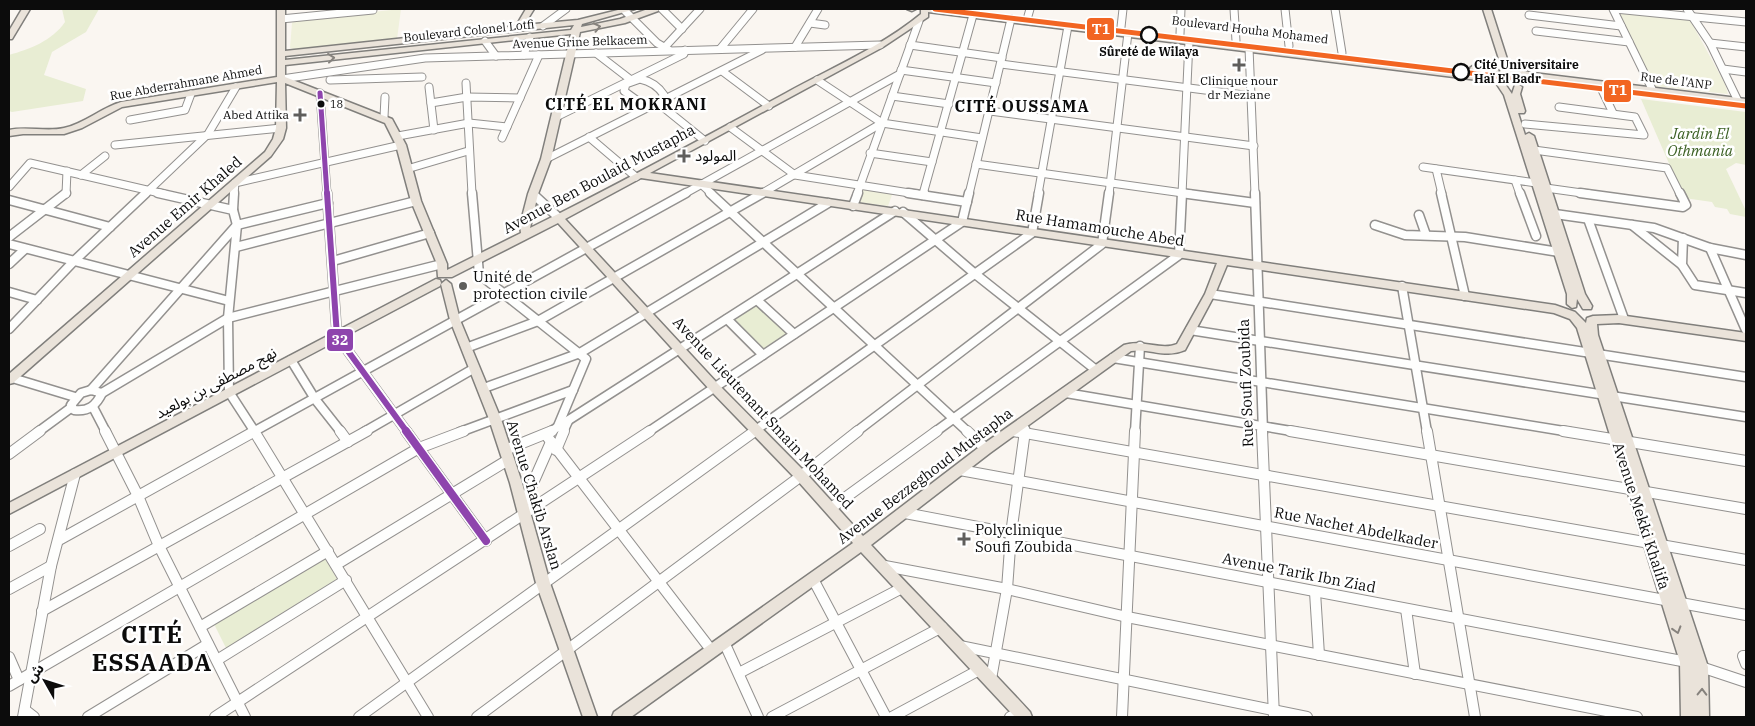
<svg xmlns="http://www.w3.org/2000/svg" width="1755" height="726" viewBox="0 0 1755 726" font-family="'IBM Plex Serif','Noto Sans Arabic',serif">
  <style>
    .green { fill: #e8edd3 }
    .pitch { fill: #f0f1dc }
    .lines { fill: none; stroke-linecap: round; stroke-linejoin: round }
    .minor-far2-casing { stroke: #93918f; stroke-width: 9 }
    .minor-far1-casing { stroke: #93918f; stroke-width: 11 }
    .minor-casing { stroke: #93918f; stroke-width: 12 }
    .major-casing { stroke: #807f7c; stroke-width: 3 }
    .minor-far2 { stroke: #fefefd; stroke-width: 7 }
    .minor-far1 { stroke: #fefefd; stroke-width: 8 }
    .minor { stroke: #fefefd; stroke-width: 10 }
    .major { fill: #eae3da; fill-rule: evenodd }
    .bus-1-far2-casing { stroke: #fff; stroke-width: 8 }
    .bus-1-far1-casing { stroke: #fff; stroke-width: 10 }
    .bus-1-casing { stroke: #fff; stroke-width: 11 }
    .bus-1-far2 { stroke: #8e44ad; stroke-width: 5 }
    .bus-1-far1 { stroke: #8e44ad; stroke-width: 6 }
    .bus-1 { stroke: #8e44ad; stroke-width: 8 }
    .tram-1-casing { stroke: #fff; stroke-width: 8 }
    .tram-1 { stroke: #f26522; stroke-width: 5 }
    .oneway { stroke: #86827d }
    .stop-dot { fill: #fff; stroke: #0c0c0c; stroke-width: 2.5 }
    .poi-dot { fill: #5f5e5c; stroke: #fff; stroke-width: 2 }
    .bus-dot { fill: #0c0c0c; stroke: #fff; stroke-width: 2 }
    .labels { text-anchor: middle; stroke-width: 5; stroke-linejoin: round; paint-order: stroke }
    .far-bus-label { font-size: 11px; fill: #0c0c0c; stroke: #fff; text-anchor: start }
    .far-street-label { font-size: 12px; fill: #0c0c0c; stroke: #fff }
    .far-stop-label { font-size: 12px; font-weight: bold; fill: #0c0c0c; stroke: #fff }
    .far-poi-label { font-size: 12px; fill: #0c0c0c; stroke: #fff }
    .park-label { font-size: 15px; font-style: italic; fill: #3a5f22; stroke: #fff }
    .poi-label { font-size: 15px; fill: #0c0c0c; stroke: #fff; text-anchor: start }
    .street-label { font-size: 15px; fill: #0c0c0c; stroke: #fff }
    .far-district-label { font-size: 16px; font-weight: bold; letter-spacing: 1px; fill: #0c0c0c; stroke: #fff }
    .near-district-label { font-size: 24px; font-weight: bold; letter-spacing: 1px; fill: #0c0c0c; stroke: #fff }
    .line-badge { stroke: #fff; stroke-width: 2 }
    .badge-label { font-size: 14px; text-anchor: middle; font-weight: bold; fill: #fff }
  </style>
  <rect width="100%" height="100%" fill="#faf6f1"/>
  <!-- green -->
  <g class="green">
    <path d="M62 9H99L86 32 52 52 44 75 86 89 83 101 12 112 9 111V55C30 49 52 41 65 22Z"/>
    <polygon points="1641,99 1746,112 1746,165 1736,163 1726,169 1746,211 1746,217 1730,214 1727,209 1715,207 1712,202 1684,198"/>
    <polygon points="756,303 789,332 762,350 729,320"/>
    <polygon points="324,557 337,579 226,648 214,624"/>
  </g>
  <!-- pitch -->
  <g class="pitch">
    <polygon points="401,9 397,39 297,50 290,48 292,23 295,20"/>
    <polygon points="1617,12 1690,20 1725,84 1728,94 1654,86"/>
    <polygon points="864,188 893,192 888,206 859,202"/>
  </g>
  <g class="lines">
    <!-- minor-far2 casing -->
    <g class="minor-far2-casing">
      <g id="minor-far2">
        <polyline points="662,9 682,29"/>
        <polyline points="1234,9 1236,41"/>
        <polyline points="1285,9 1289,46"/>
        <polyline points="1335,9 1342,53"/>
        <polyline points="1613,9 1653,91"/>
        <polyline points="1615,9 1746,22"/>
        <polyline points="1687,9 1710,43 1738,101"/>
        <polyline points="625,11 657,43 669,50"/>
        <polyline points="1529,15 1621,26"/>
        <polyline points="1028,16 1030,9"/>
        <polyline points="281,19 373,10"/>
        <polyline points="810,23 825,25"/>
        <polyline points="543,26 566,9"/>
        <polyline points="1121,27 1123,9"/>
        <polyline points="1536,31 1629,42"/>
        <polyline points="1180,34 1181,9"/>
        <polyline points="485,41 496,56"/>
        <polyline points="1710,43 1746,47"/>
        <polyline points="910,45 1002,58"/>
        <polyline points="795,47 818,9"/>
        <polyline points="664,48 700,9"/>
        <polyline points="1249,48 1255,194"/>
        <polyline points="720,49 753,9"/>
        <polyline points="596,53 631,80"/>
        <polyline points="524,55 530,37"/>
        <polyline points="1001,64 1252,96"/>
        <polyline points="1723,69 1746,72"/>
        <polyline points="901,70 996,83"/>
        <polyline points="722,71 769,106"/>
        <polyline points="282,79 425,58 880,45"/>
        <path d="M640 79C650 81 658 86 664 95L658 103 642 104 624 91 626 84Z"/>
        <polyline points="330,80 422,77"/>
        <polyline points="817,80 882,123 982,138"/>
        <polyline points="466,83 472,194"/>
        <polyline points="429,87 434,130"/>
        <polyline points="1602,90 1613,113"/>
        <polyline points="320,93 327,194"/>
        <polyline points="892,96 949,104"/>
        <polyline points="431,103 467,97 520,98"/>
        <polyline points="658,103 705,141"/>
        <polyline points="990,111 1254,146"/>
        <polyline points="384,117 385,97"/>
        <polyline points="556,117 684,54 685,50"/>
        <polyline points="130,120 185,110 191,94"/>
        <polyline points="1525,124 1644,135 1635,117 1559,107"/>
        <polyline points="730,127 795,175 916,194"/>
        <polyline points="398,136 469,123 507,127"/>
        <polyline points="589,137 636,177"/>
        <polyline points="502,138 539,55"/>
        <polyline points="115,145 281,128"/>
        <polyline points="1534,150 1667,168 1680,194"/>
        <polyline points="870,153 932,162"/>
        <polyline points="546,159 762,50"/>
        <polyline points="976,164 1190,194"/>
        <polyline points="1423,167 1536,183"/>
        <polyline points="407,169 468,151"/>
        <polyline points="1436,169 1442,194"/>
        <polyline points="81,175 105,156"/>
        <polyline points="1515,180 1520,194"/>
        <polyline points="701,184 712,194"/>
        <polyline points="9,187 30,163 164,194"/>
        <polyline points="1546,188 1589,194"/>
        <polyline points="66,194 67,171"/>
        <polyline points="145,194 208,134 236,87"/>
        <polyline points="234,194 235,183 401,145"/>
        <polyline points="684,194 900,74"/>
        <polyline points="761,194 882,123"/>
        <polyline points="857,194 919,21"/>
        <polyline points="923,194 973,15"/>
        <polyline points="969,194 1011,19"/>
        <polyline points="1038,194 1068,26"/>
        <polyline points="1109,194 1128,33"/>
        <polyline points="1182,194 1189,41"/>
      </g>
    </g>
    <!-- minor-far1 casing -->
    <g class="minor-far1-casing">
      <g id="minor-far1">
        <polyline points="158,193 233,210 237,225 228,318 229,392 255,432"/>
        <polyline points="327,193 337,336 407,432"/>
        <polyline points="472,193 479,274 586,359 558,426"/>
        <polyline points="710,193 968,432"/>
        <polyline points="908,193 967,202"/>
        <polyline points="1181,193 1255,203"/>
        <polyline points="1255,193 1263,432"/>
        <polyline points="1441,193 1465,296"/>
        <polyline points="1520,193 1536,236"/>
        <polyline points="1580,193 1683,207 1686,205 1680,193"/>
        <polyline points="533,194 559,218"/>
        <polyline points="923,195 924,193"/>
        <polyline points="9,200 110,227"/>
        <polyline points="853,206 858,193"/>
        <polyline points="233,210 234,193"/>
        <polyline points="903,212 974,273 1096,370"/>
        <polyline points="1555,214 1654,228 1710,248 1746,255"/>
        <polyline points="1419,215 1426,235"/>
        <polyline points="1588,219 1624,319"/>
        <polyline points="1375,225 1405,235 1465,237 1565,253"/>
        <polyline points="1632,225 1682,265"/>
        <polyline points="9,237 66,193"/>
        <polyline points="1683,238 1682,265 1695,285 1746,293"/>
        <polyline points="9,244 229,301"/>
        <polyline points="236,247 416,201"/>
        <polyline points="1710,248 1746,330"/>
        <polyline points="333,261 430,233"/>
        <polyline points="9,264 25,249"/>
        <polyline points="1402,286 1427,432"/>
        <polyline points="9,292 37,300"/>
        <polyline points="1210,294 1746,377"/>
        <polyline points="757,300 794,334"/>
        <polyline points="727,319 763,355"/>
        <polyline points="9,329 74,261 146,193"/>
        <polyline points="1190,330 1746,417"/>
        <polyline points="466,348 538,321 763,193"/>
        <polyline points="1113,358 1570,432"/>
        <polyline points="291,360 315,399 341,432"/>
        <polyline points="9,377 75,397"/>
        <polyline points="484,388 580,353 828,203"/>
        <path d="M91 390 102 393C96 406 88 412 74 410L71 405 81 393Z"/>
        <polyline points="91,390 237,225 328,203"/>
        <polyline points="102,393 228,318 442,264"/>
        <polyline points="1066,393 1297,432"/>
        <polyline points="93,407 106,432"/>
        <polyline points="1012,431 1020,432"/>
        <polyline points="38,432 72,407"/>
        <polyline points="253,432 686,193"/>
        <polyline points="364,432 473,369"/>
        <polyline points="460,432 573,390"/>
        <polyline points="550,432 895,211"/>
        <polyline points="563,432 568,421"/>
        <polyline points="648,432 962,222 969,193"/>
        <polyline points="753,432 1032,233 1039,193"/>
        <polyline points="856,432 1102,244 1109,193"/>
        <polyline points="935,432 1179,255 1182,193"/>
        <polyline points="1025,432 1025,429"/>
        <polyline points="1135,432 1140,346"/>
      </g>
    </g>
    <!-- minor casing -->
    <g class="minor-casing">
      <g id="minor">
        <polyline points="105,431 138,496 159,546 245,717"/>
        <polyline points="254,431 428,717"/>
        <polyline points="340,431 348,442"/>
        <polyline points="406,431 486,541"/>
        <polyline points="967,431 986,449"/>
        <polyline points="1013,431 1746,560"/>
        <polyline points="1262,431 1274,717"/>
        <polyline points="1290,431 1746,509"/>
        <polyline points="1427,431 1475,717"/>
        <polyline points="1563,431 1746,461"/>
        <polyline points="546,435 712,651"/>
        <polyline points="505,450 552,431"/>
        <polyline points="556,450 564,431"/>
        <polyline points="9,454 40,431"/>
        <polyline points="960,470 1746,615"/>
        <polyline points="522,508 551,442"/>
        <polyline points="831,508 937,431"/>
        <polyline points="905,513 1687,662"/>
        <polyline points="59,540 255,431"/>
        <polyline points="9,546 40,529"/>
        <polyline points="337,564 508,460"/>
        <polyline points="885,566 1007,589 1127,617 1637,717"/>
        <polyline points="813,579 886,717"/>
        <polyline points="9,589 51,566"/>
        <polyline points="1315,592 1319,655"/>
        <polyline points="1406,609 1415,674"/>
        <polyline points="42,611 367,431"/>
        <polyline points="200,627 328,551"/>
        <polyline points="724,642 758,717"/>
        <polyline points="960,646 1307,717"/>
        <polyline points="1746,656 1743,656 1746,664"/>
        <polyline points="9,657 19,680"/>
        <polyline points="217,660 346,580"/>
        <polyline points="1701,667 1746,682"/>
        <polyline points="739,673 902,588"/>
        <polyline points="991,679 1007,589 1011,534 1025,431"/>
        <polyline points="9,686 419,448 464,431"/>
        <polyline points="25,710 34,717"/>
        <polyline points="23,717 51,566 75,474"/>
        <polyline points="88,717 208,644"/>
        <polyline points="215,717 650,431"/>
        <polyline points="359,717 755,431"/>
        <polyline points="477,717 801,476 858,431"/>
        <polyline points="772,717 942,627"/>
        <polyline points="892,717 981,669"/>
        <polyline points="1010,717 1020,712"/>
        <polyline points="1122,717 1135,431"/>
      </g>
    </g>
    <!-- major casing -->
    <g class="major-casing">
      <g id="major">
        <polygon points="22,9 30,9 12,39 9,39 9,31"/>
        <path d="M277 9H285V51L516 26 526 9H534L524 25 578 20 622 9H635L582 24 581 27 620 19 648 9H659L658 11 625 23 580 32 551 159 538 194 530 228C617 185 701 139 786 93 831 68 881 47 921 14V9H944L1497 77V81L1494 82 928 12V17L883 47 650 173 1555 305 1575 312 1586 323 1587 318 1593 316 1619 315 1746 333V341L1619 323 1597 324 1598 335 1618 395 1708 667 1709 717H1681L1680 662 1577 328 1570 319 1554 313 1227 265 1215 294 1185 350C1164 359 1151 348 1131 351L990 453 871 545C923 602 978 655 1030 712L1032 717H1015L861 552 631 717H612L614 712 853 543 797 480 710 390 558 223 452 277H438L437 264 411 201 396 145 385 123 285 83 286 128 283 139 271 156 13 383 9 384V374L265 152 273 139 276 128 277 82 122 107 82 128 64 134H23L9 136V130C27 126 46 132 64 128 84 124 101 108 121 102L277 77ZM574 25 571 30 285 60V56ZM571 34 541 159 528 194 520 225 521 233 447 270V264L421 201 406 145 392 119 285 77V65ZM641 178 1217 263 1205 294 1177 344C1161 351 1143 339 1124 345L982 445 863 536 805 472 718 384 565 219Z"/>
        <polygon points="907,9 916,9 912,11"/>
        <polygon points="1483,9 1491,9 1507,59 1514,69 1533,73 1746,99 1746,105 1533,79 1508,73 1499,59"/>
        <polygon points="1474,65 1495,68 1499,71 1495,74 1471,70 1470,68"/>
        <polygon points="1500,80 1503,81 1512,94 1515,85 1518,84 1522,87 1520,94 1525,111 1524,113 1518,113 1525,135 1529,133 1534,136 1585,294 1592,306 1591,309 1583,309 1577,299 1576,307 1572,308 1567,304 1567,294 1504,95 1496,83"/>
        <polygon points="436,279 440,280 441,283 440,286 9,514 9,503"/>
        <polygon points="446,280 451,284 460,320 501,419 522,483 550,583 597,717 583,717 536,583 510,483 489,419 450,320 441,284"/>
      </g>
    </g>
    <!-- minor-far2 -->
    <use href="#minor-far2" class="minor-far2"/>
    <!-- minor-far1 -->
    <use href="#minor-far1" class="minor-far1"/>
    <!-- minor -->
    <use href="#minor" class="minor"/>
    <!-- major -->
    <use href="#major" class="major"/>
    <!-- bus-1-far2 casing -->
    <g class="bus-1-far2-casing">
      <polyline id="bus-1-far2" points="320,93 327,194"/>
    </g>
    <!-- bus-1-far1 casing -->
    <g class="bus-1-far1-casing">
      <polyline id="bus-1-far1" points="327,193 337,336 407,432"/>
    </g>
    <!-- bus-1 casing -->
    <g class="bus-1-casing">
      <polyline id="bus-1" points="406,431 486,541"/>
    </g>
    <!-- bus-1-far2 -->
    <use href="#bus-1-far2" class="bus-1-far2"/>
    <!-- bus-1-far1 -->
    <use href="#bus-1-far1" class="bus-1-far1"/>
    <!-- bus-1 -->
    <use href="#bus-1" class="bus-1"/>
    <!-- tram-1 casing -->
    <g class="tram-1-casing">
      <polyline id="tram-1" points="935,9 1746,106"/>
    </g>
    <!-- tram-1 -->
    <use href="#tram-1" class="tram-1"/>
  </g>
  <!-- one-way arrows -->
  <defs><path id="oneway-chevron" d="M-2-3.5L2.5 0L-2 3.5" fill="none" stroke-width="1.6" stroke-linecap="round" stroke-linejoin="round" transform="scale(1.25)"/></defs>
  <g class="oneway">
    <use href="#oneway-chevron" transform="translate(597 27) rotate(-12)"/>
    <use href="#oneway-chevron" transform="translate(331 58) rotate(-6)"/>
    <use href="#oneway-chevron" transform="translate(1677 630) rotate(73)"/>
    <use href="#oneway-chevron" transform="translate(1702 692) rotate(-89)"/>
  </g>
  <!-- markers -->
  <g class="stop-dot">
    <circle cx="1149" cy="35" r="8"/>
    <circle cx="1461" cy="72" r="8"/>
  </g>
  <g class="poi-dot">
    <path d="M1236.5 57.5h5v5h5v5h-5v5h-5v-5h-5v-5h5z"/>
    <path d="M297.5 107.5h5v5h5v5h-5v5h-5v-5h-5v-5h5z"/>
    <path d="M681.5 148.5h5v5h5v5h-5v5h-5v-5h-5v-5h5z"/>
    <circle cx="463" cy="286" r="5"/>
    <path d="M961.5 531.5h5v5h5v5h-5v5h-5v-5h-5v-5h5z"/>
  </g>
  <circle class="bus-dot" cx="321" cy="104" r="4.5"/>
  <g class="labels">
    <!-- far-bus labels -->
    <g class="far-bus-label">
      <text x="330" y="108">18</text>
    </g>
    <!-- far-street labels -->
    <g class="far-street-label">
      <text transform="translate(1250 30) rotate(7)" y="4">Boulevard Houha Mohamed</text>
      <text transform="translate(469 31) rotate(-6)" y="4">Boulevard Colonel Lotfi</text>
      <text transform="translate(580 42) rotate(-2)" y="4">Avenue Grine Belkacem</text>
      <text transform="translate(1676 81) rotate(7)" y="4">Rue de l'ANP</text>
      <text transform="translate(186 83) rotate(-10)" y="4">Rue Abderrahmane Ahmed</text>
    </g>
    <!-- far-stop labels -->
    <g class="far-stop-label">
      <text x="1149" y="56">Sûreté de Wilaya</text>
      <text x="1474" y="69" text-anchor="start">Cité Universitaire<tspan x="1474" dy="14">Haï El Badr</tspan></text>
    </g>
    <!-- far-poi labels -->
    <g class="far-poi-label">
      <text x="1239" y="85">Clinique nour<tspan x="1239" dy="14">dr Meziane</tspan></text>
      <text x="289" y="119" text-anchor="end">Abed Attika</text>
    </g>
    <!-- park labels -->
    <g class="park-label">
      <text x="1700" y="139">Jardin El<tspan x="1700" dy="17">Othmania</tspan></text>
    </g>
    <!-- poi labels -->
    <g class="poi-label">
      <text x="695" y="161">المولود</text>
      <text x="473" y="282">Unité de<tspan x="473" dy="17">protection civile</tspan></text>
      <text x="975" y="535">Polyclinique<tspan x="975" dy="17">Soufi Zoubida</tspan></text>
    </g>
    <!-- street labels -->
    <g class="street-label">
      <text transform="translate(599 179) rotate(-28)" y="5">Avenue Ben Boulaid Mustapha</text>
      <text transform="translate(185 207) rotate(-41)" y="5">Avenue Emir Khaled</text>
      <text transform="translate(1100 228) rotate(9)" y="5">Rue Hamamouche Abed</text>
      <text transform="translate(216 383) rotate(-28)" y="5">نهج مصطفى بن بولعيد</text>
      <text transform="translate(1246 383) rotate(-92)" y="5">Rue Soufi Zoubida</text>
      <text transform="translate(763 413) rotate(47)" y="5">Avenue Lieutenant Smain Mohamed</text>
      <text transform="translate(925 476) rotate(-37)" y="5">Avenue Bezzeghoud Mustapha</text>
      <text transform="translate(534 495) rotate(73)" y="5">Avenue Chakib Arslan</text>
      <text transform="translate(1641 516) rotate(72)" y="5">Avenue Mekki Khalifa</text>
      <text transform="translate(1356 528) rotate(11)" y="5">Rue Nachet Abdelkader</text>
      <text transform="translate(1299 573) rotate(11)" y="5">Avenue Tarik Ibn Ziad</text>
    </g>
    <!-- far-district labels -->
    <g class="far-district-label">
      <text x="626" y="110">CITÉ EL MOKRANI</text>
      <text x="1022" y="112">CITÉ OUSSAMA</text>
    </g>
    <!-- near-district labels -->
    <g class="near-district-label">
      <text x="152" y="643">CITÉ<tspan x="152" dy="28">ESSAADA</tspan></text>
    </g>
  </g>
  <g class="line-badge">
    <rect x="1086" y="17" width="29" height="24" rx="5" fill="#f26522"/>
    <rect x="1603" y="79" width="29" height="24" rx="5" fill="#f26522"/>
    <rect x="326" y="328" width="28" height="24" rx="5" fill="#8e44ad"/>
  </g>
  <g class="badge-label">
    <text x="1101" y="34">T1</text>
    <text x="1618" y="95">T1</text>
    <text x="340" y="345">32</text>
  </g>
  <!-- border -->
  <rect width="1755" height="726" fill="none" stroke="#0c0c0c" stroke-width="20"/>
  <!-- north arrow -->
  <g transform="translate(45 681) rotate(309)" stroke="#ffffff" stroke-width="4" paint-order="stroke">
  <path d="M0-4L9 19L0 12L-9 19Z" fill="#0c0c0c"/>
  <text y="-8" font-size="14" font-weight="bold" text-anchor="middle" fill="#0c0c0c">ش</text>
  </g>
</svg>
